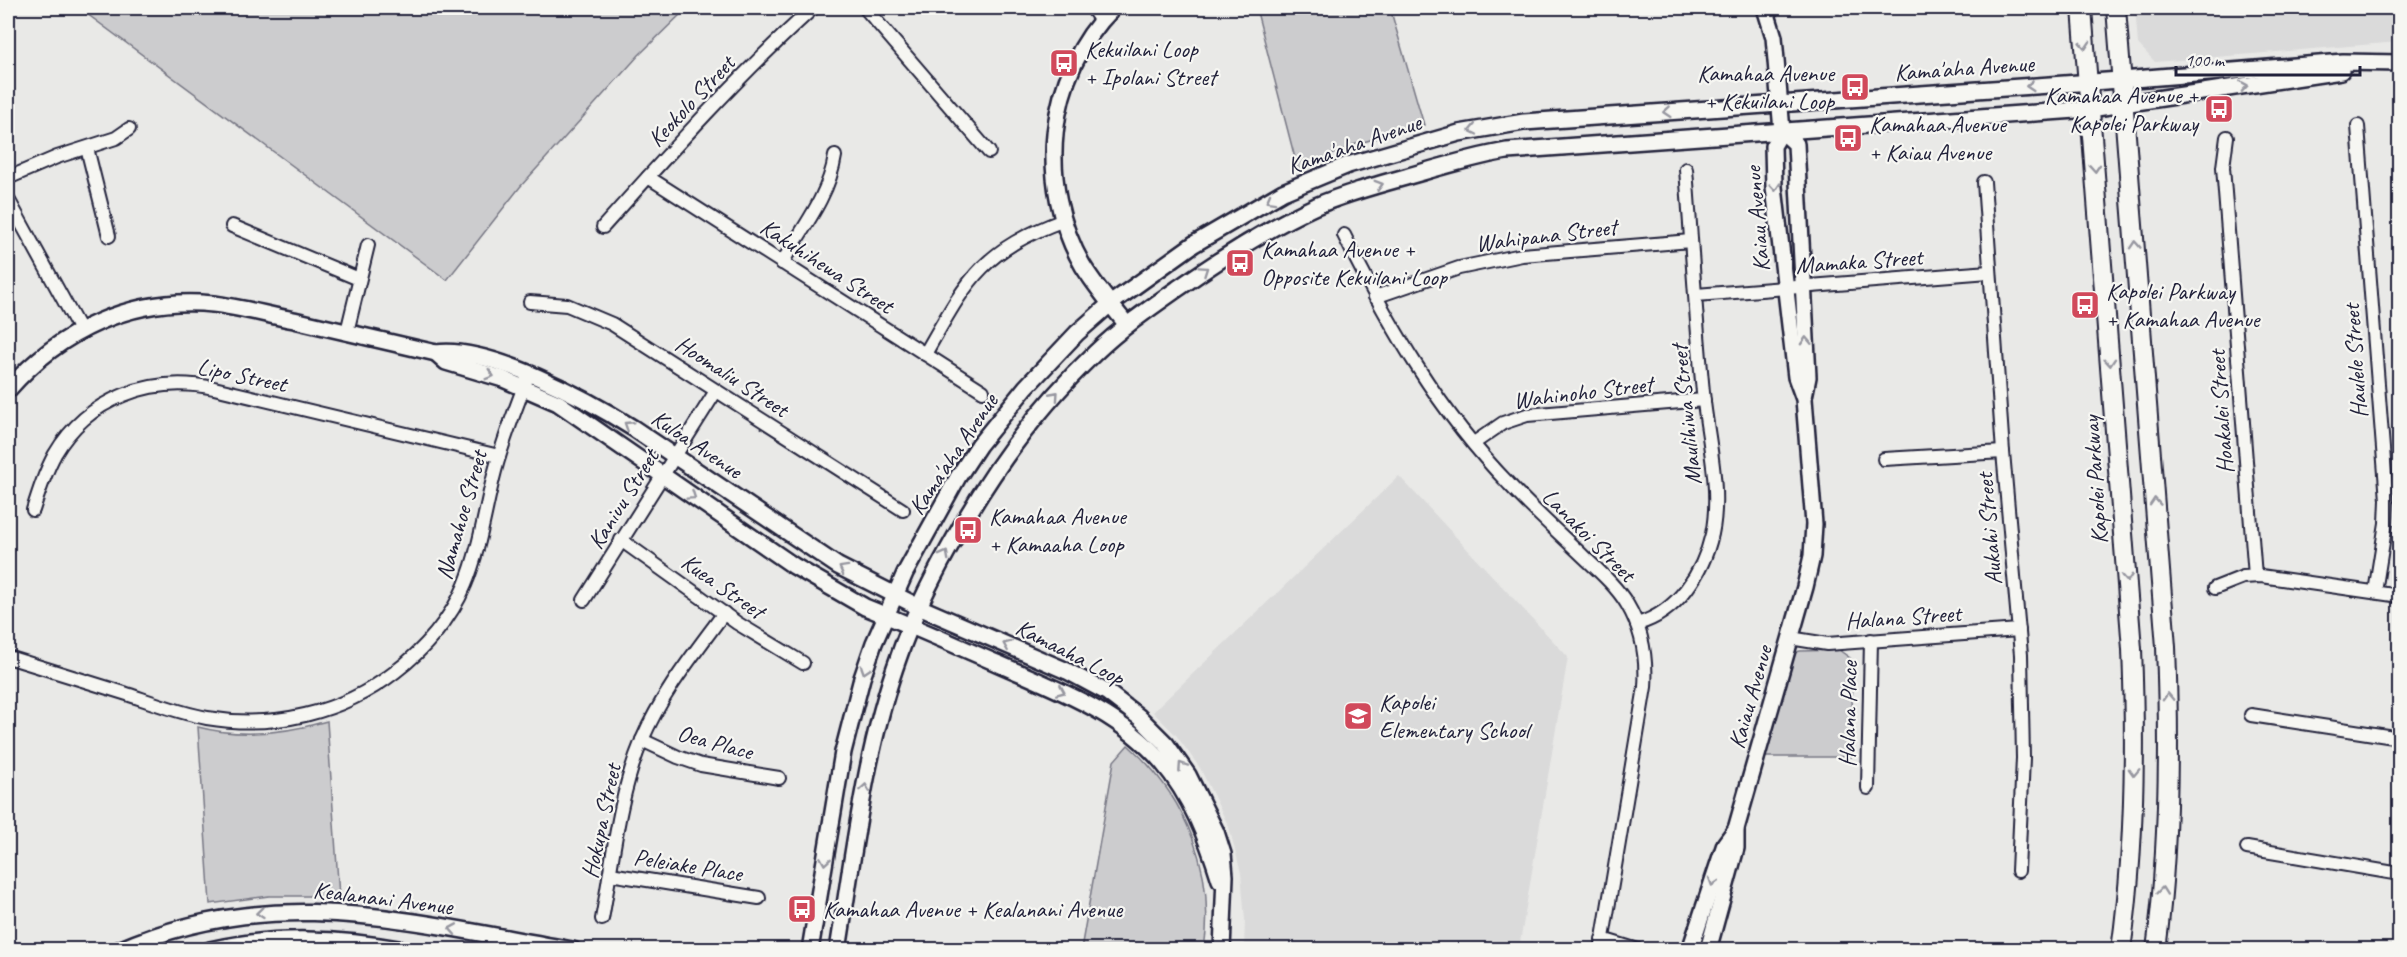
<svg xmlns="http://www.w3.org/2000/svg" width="2407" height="957" viewBox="0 0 2407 957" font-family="Caveat,sans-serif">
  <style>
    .built { fill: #dadada }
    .green { fill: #ccccce; stroke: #777784; stroke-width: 1.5 }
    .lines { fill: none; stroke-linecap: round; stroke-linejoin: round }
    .minor-casing { stroke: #22223b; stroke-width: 16 }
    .tertiary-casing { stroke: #22223b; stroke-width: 20 }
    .secondary-casing { stroke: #22223b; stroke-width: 22 }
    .minor { stroke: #f6f6f2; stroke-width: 12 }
    .tertiary { stroke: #f6f6f2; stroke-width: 15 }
    .secondary { stroke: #f6f6f2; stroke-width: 18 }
    .oneway { stroke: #9797a0 }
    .labels { text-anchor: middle; stroke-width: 4.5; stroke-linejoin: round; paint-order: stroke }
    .poi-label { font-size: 24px; fill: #22223b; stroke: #f6f6f2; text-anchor: start }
    .street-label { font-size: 24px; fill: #22223b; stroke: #f6f6f2 }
  </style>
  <rect width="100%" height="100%" fill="#e9e9e7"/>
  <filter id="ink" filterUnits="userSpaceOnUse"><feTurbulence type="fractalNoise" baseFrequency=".0167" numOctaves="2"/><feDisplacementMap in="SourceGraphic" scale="12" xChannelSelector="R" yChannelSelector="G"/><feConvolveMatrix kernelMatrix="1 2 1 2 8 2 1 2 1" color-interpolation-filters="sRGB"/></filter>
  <g filter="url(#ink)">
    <!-- built -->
    <g class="built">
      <polygon points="2135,8 2399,8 2399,42 2155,62 2138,44"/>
      <polygon points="1399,476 1568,657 1519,949 1244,949 1245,920 1241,873 1229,827 1200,768 1176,735 1153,712"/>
    </g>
    <!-- green -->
    <g class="green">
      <polygon points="79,8 687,8 639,55 520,187 447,280"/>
      <polygon points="1256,8 1390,8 1424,125 1356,144 1298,170"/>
      <polygon points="1839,650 1850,658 1853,666 1851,757 1757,757 1790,654 1800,651"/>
      <path d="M327 721 339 896H269L210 904 198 727C240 738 286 733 327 721Z"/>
      <path d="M1128 745C1186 796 1216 872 1204 949H1081L1114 761Z"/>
    </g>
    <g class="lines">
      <!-- minor casing -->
      <g class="minor-casing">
        <g id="minor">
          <polyline points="865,8 989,152"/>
          <polyline points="1092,8 1101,21"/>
          <polyline points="2358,126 2387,500 2386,523 2375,592"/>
          <polyline points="2227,137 2223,167 2255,576"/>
          <polyline points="87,148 109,236"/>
          <polyline points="648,177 983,391"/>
          <polyline points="8,178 57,157 116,138 129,129"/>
          <polyline points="1984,182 2003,452 2021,655 2023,758 2018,871"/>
          <polyline points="8,199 80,330"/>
          <polyline points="232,226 359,279"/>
          <path d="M603 227C671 151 738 76 813 8"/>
          <path d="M1344 235C1388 324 1439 412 1509 484 1533 510 1559 533 1584 557 1600 572 1616 586 1627 604 1642 629 1647 658 1645 687L1601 950"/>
          <path d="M782 263C802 229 829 196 835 156"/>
          <polyline points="1696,295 1989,272"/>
          <polyline points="1375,297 1459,268 1522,255 1691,241"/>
          <polyline points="530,302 567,305 612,324 903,510"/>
          <polyline points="347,332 368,245"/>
          <path d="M925 354C967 281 980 251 1064 220"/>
          <polyline points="1474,443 1503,423 1527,415 1704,400"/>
          <polyline points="1884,459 2003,452"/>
          <path d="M33 510C39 491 45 472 55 454 88 398 151 375 214 388L499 456"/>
          <polyline points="621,540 737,623 803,663"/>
          <polyline points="2215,588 2243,577 2261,576 2400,596"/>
          <polyline points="584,600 716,391"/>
          <path d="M1637 624C1677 613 1703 573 1712 534 1721 492 1709 444 1704 402 1696 324 1692 247 1686 169"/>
          <polyline points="1790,638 1827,644 2019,630"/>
          <path d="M8 657C46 669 85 681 124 693 151 702 179 713 207 718 273 729 341 714 395 672 424 650 451 619 465 585 480 549 485 509 495 471 503 440 515 411 526 381"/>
          <polyline points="2251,715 2400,738"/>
          <polyline points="642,740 678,757 701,765 779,778"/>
          <polyline points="1868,788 1871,640"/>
          <polyline points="2247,848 2400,874"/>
          <polyline points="610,874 759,898"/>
          <path d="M602 919C613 860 618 797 642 740 662 693 694 654 724 613"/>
          <polyline points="1602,939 1638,950"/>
        </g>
      </g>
      <!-- tertiary casing -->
      <g class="tertiary-casing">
        <g id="tertiary">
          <path d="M1113 8C1046 75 1036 184 1083 266 1096 287 1112 306 1127 325"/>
          <polyline points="1765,8 1774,37 1782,131"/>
          <polyline points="1782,131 1796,144 1808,377 1804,397"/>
          <path d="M436 353 446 362 503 379 558 403 794 566 865 607C910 625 955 645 999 664 1058 690 1119 712 1162 762 1191 796 1207 838 1220 880"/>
          <path d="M8 390C60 330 133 296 213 304 240 307 267 315 294 320 341 331 389 342 436 353 488 345 589 400 633 428L838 566 919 607 1067 671 1108 693 1139 717 1166 744 1188 775 1216 832 1223 854 1225 876 1222 950"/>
          <path d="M119 950C274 881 415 923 573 950"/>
          <path d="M210 950C275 935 339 938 405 950"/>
          <polyline points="810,950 843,752 862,678 874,643 905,573 958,477 979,445 1026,387 1077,333 1110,304 1194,244 1283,192 1348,165 1459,133 1524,122 2134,79 2343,62 2400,63"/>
          <path d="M838 950C854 851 865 750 899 656 912 618 930 582 949 548 988 476 1035 410 1095 353 1121 328 1150 308 1180 287 1223 257 1268 228 1316 206 1344 194 1373 186 1402 178 1437 168 1471 157 1507 151L2090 109 2341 71"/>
          <polyline points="1690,950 1725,844 1736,829"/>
          <polyline points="1708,950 1736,848 1736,829 1805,587 1812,556 1814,524 1804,399 1796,377 1774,187 1773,146 1782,131"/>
        </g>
      </g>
      <!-- secondary casing -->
      <g class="secondary-casing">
        <g id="secondary">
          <path d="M2082 8 2132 649C2136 749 2135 850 2121 950"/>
          <path d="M2116 8 2166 647C2170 748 2169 849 2156 950"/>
        </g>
      </g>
      <!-- minor -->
      <use href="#minor" class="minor"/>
      <!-- tertiary -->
      <use href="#tertiary" class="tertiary"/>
      <!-- secondary -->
      <use href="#secondary" class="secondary"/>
    </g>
    <!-- one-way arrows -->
    <defs><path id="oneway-chevron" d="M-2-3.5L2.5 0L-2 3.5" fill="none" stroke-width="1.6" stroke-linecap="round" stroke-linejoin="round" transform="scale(1.5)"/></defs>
    <g class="oneway">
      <use href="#oneway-chevron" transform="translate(2085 45) rotate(86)"/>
      <use href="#oneway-chevron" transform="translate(2030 86) rotate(176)"/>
      <use href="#oneway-chevron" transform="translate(2244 86) rotate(-9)"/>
      <use href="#oneway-chevron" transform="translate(1667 112) rotate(176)"/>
      <use href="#oneway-chevron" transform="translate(1473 130) rotate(168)"/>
      <use href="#oneway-chevron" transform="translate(2095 168) rotate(86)"/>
      <use href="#oneway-chevron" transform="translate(1379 185) rotate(-16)"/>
      <use href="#oneway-chevron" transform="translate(1775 187) rotate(85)"/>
      <use href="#oneway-chevron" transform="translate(1270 200) rotate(151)"/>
      <use href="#oneway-chevron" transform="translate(2135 245) rotate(-94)"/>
      <use href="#oneway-chevron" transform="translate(1204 270) rotate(-34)"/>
      <use href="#oneway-chevron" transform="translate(1806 341) rotate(-92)"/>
      <use href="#oneway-chevron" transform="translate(2110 362) rotate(86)"/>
      <use href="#oneway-chevron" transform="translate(490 375) rotate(17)"/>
      <use href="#oneway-chevron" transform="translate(1055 395) rotate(-48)"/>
      <use href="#oneway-chevron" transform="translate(628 425) rotate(-147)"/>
      <use href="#oneway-chevron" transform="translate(692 496) rotate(34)"/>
      <use href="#oneway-chevron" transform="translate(2155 502) rotate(-94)"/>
      <use href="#oneway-chevron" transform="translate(945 555) rotate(-62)"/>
      <use href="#oneway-chevron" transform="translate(843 569) rotate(-151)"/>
      <use href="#oneway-chevron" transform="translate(2127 578) rotate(86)"/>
      <use href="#oneway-chevron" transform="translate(1007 645) rotate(-157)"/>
      <use href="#oneway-chevron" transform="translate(865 670) rotate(108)"/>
      <use href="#oneway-chevron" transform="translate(1061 691) rotate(23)"/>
      <use href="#oneway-chevron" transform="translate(2168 697) rotate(-92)"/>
      <use href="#oneway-chevron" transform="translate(1182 766) rotate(-124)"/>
      <use href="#oneway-chevron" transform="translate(2134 772) rotate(92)"/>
      <use href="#oneway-chevron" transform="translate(865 788) rotate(-81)"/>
      <use href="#oneway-chevron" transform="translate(825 861) rotate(99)"/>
      <use href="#oneway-chevron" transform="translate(1713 882) rotate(108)"/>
      <use href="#oneway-chevron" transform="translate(2162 891) rotate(-84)"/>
      <use href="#oneway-chevron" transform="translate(260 913) rotate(174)"/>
      <use href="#oneway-chevron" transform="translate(453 929) rotate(-170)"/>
    </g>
  </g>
  <!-- icons -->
  <defs>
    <g id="bus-square" transform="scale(1.5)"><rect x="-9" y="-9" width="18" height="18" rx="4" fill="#d1495b" stroke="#f6f6f2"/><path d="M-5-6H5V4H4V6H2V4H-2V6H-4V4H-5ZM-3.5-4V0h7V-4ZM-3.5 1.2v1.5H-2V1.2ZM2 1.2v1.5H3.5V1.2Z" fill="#fff"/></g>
    <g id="school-square" transform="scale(1.5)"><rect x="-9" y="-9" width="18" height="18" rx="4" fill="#d1495b" stroke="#f6f6f2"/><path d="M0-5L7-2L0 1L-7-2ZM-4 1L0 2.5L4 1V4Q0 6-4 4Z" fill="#fff"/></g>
  </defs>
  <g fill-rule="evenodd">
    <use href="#bus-square" x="1064" y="63"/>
    <use href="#bus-square" x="1855" y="87"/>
    <use href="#bus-square" x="2219" y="109"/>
    <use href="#bus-square" x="1848" y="138"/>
    <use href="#bus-square" x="1240" y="263"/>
    <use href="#bus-square" x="2085" y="305"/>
    <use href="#bus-square" x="968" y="530"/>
    <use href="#school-square" x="1358" y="716"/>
    <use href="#bus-square" x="802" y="909"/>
  </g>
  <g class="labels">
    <!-- poi labels -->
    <g class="poi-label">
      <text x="1085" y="57">Kekuilani Loop<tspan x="1085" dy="28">+ Ipolani Street</tspan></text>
      <text x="1834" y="81" text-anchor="end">Kamahaa Avenue<tspan x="1834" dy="28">+ Kekuilani Loop</tspan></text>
      <text x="2198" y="103" text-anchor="end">Kamahaa Avenue +<tspan x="2198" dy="28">Kapolei Parkway</tspan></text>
      <text x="1869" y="132">Kamahaa Avenue<tspan x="1869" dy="28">+ Kaiau Avenue</tspan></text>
      <text x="1261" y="257">Kamahaa Avenue +<tspan x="1261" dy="28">Opposite Kekuilani Loop</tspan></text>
      <text x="2106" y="299">Kapolei Parkway<tspan x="2106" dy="28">+ Kamahaa Avenue</tspan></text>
      <text x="989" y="524">Kamahaa Avenue<tspan x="989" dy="28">+ Kamaaha Loop</tspan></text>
      <text x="1379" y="710">Kapolei<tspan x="1379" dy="28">Elementary School</tspan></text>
      <text x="823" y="917">Kamahaa Avenue + Kealanani Avenue</text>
    </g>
    <!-- street labels -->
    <g class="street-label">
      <text transform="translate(1964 68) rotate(-4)" y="8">Kama'aha Avenue</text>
      <text transform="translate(691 101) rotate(-47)" y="8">Keokolo Street</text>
      <text transform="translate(1354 144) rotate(-19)" y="8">Kama'aha Avenue</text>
      <text transform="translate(1757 219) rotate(-95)" y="8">Kaiau Avenue</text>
      <text transform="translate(1546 235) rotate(-7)" y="8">Wahipana Street</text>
      <text transform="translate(1859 261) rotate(-4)" y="8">Mamaka Street</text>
      <text transform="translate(827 266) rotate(33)" y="8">Kakuhihewa Street</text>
      <text transform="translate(2355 361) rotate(-94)" y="8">Haulele Street</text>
      <text transform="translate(242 375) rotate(12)" y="8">Lipo Street</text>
      <text transform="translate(732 376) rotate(33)" y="8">Hoomaliu Street</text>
      <text transform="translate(1583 392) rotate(-7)" y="8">Wahinoho Street</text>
      <text transform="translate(2221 412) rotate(-94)" y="8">Hoakalei Street</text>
      <text transform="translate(1686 415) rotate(-96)" y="8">Maulihiwa Street</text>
      <text transform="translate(697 444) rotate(34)" y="8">Kuloa Avenue</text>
      <text transform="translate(953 454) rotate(-56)" y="8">Kama'aha Avenue</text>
      <text transform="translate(2095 480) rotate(-94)" y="8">Kapolei Parkway</text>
      <text transform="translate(623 499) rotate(-58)" y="8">Kaniuu Street</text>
      <text transform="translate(461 515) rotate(-74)" y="8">Namahoe Street</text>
      <text transform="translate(1989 529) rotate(-95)" y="8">Aukahi Street</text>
      <text transform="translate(1589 535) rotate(45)" y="8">Lanakoi Street</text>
      <text transform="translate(723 586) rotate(35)" y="8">Kuea Street</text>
      <text transform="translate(1903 617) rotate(-4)" y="8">Halana Street</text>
      <text transform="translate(1070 652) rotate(27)" y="8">Kamaaha Loop</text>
      <text transform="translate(1750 697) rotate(-74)" y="8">Kaiau Avenue</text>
      <text transform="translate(1848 714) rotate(-89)" y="8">Halana Place</text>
      <text transform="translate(715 742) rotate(15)" y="8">Oea Place</text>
      <text transform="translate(601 821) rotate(-78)" y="8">Hokupa Street</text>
      <text transform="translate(688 865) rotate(9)" y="8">Peleiake Place</text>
      <text transform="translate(383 898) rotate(7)" y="8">Kealanani Avenue</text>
    </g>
  </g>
  <!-- margin -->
  <rect width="2407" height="957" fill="none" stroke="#f6f6f2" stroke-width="30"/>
  <rect x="15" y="15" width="2377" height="927" fill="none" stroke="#22223b" stroke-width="2" filter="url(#ink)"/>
  <!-- scale -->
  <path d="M2176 66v9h184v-9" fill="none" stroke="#22223b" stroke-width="3"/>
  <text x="2185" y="66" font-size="18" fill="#22223b" stroke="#f6f6f2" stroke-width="4.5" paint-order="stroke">100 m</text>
</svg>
